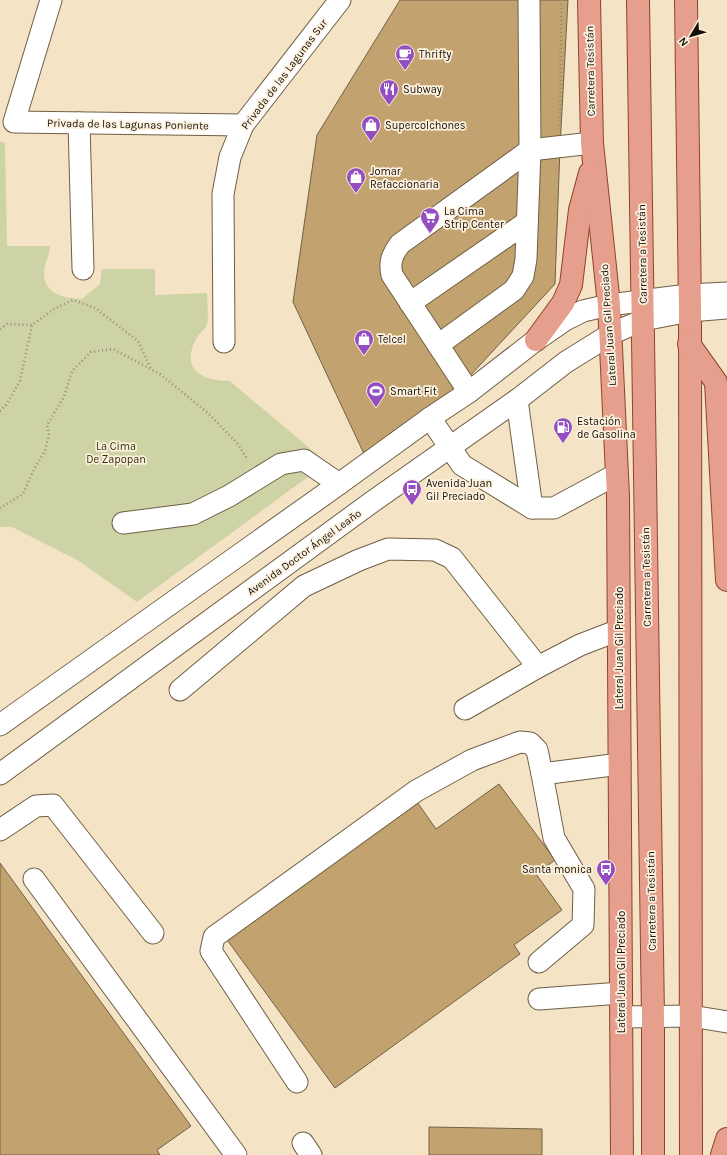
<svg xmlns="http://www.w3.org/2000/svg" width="727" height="1155" viewBox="0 0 727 1155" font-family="Karla,sans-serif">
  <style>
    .green { fill: #cdd3a4 }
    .building { fill: #c2a36f; stroke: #716147 }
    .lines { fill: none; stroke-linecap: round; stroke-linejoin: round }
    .minor-casing { stroke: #6f5f45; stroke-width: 23 }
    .major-casing { stroke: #90432b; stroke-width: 24 }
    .path { stroke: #988b76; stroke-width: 2.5; stroke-dasharray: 1 3; stroke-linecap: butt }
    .minor { stroke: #fff; stroke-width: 21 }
    .major { stroke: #e59f8c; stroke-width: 22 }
    .labels { text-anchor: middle; stroke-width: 3.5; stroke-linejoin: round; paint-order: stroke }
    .poi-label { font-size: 11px; fill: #150f05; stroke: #fdf1df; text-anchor: start }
    .street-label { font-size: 11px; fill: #150f05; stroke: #fdf1df }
    .park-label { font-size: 11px; fill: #2d3002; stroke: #fdf1df }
  </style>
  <rect width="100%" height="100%" fill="#f5e3c5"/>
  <!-- green -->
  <path class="green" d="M0 141 5 143 7 246H50C50 254 47 258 45 265 39 292 60 298 82 299L100 284 102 269H155V295L207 293C207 302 209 315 207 324 205 330 198 334 196 339 180 370 202 381 230 381L327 463 137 602 79 561 12 527H0Z"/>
  <!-- building -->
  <g class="building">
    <polygon points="400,0 568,0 560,147 555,284 455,392 365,456 293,302 317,135"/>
    <polygon points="499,784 555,860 536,874 562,910 514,945 520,954 335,1088 225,937 415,799 436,829"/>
    <polygon points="0,863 191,1126 157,1150 160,1155 0,1155"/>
    <polygon points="429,1127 542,1129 542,1155 429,1155"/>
  </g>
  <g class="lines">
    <!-- minor casing -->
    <g class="minor-casing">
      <g id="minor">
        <polyline points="51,0 14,122 243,125"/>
        <polyline points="79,123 83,269"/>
        <polyline points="410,303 527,222"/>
        <polyline points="224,342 223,194 230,157 243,125 340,0"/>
        <polyline points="438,345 514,290 523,276 526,259 530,150 529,0"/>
        <path d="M469 392 392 275C389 262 392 255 400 244L530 150 592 143"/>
        <polyline points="517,400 532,508"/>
        <polyline points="430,418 462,465 532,508 554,508 617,474"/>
        <polyline points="123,523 193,514 229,496 281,464 304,460 339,484"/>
        <polyline points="180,690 304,586 359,560 388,549 435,550 452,558 538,667 580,645 619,630"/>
        <polyline points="465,709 538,667"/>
        <polyline points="0,725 339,484 430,418 469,392 536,340 565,320 583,311 609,305 688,295 727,293"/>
        <polyline points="0,774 372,502 517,400 566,362 611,334 643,320 690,311 727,308"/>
        <polyline points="0,830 36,806 53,805 153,933"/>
        <polyline points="34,879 236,1155"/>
        <polyline points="539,962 583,925 584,889 554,838 542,774"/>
        <polyline points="539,999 621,993"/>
        <polyline points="621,1017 691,1016 727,1022"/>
        <polyline points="297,1082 211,951 214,937 416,791 472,760 520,742 530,743 537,750 542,774 620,764"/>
        <polyline points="303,1143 311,1155"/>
      </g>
    </g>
    <!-- major casing -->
    <g class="major-casing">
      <g id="major">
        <polyline points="589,0 592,143 609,305 618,496 622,1155"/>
        <polyline points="638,0 653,1017 653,1155"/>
        <polyline points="686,0 690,311 691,1155"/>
        <polyline points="536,340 563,303 571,285 580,210 590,173"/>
        <polyline points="689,344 716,382 727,580"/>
        <polyline points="722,1155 727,1139"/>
      </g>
    </g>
    <!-- path -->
    <g class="path">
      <polyline points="560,125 561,0"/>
      <polyline points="0,329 7,324 32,325"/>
      <polyline points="0,411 7,404 20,381 32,325 54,309 73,300 95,308 138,341 151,369"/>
      <polyline points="0,508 23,494 34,469 45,451 49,435 47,425 64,397 72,371 91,352 113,349 160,374 209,414 237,443 248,460"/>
    </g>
    <!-- minor -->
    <use href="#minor" class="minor"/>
    <!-- major -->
    <use href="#major" class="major"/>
  </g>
  <!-- icons -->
  <defs>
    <g id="cafe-pin" transform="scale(1)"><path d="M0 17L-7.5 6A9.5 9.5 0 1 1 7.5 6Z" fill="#954ec1" stroke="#fdf1df"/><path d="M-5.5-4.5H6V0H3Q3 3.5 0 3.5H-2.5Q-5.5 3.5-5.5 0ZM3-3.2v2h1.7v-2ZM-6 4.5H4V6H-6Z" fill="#fff"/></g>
    <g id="restaurant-pin" transform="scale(1)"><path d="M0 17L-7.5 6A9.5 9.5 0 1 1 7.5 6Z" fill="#954ec1" stroke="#fdf1df"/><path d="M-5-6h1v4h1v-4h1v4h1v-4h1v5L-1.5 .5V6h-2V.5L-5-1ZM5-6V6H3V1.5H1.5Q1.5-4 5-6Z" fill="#fff"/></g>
    <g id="shop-pin" transform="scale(1)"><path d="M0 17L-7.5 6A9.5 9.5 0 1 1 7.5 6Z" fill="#954ec1" stroke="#fdf1df"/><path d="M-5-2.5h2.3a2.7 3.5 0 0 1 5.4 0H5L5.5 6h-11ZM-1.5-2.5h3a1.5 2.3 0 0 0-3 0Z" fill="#fff"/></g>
    <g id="supermarket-pin" transform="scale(1)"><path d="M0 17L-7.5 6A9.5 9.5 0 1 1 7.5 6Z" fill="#954ec1" stroke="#fdf1df"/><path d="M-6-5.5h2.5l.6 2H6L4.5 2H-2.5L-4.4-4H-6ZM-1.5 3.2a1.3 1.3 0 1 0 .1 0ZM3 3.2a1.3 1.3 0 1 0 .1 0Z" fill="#fff"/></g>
    <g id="stadium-pin" transform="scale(1)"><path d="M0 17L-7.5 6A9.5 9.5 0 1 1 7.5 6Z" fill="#954ec1" stroke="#fdf1df"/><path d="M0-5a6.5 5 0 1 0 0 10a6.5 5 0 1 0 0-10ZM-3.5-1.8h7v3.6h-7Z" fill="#fff"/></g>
    <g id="fuel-pin" transform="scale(1)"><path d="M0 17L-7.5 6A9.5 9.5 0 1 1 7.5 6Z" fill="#954ec1" stroke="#fdf1df"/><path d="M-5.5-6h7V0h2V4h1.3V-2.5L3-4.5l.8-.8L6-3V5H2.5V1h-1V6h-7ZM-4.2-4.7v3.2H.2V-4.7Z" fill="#fff"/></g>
    <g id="bus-pin" transform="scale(1)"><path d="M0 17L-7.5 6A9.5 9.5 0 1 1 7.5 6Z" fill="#954ec1" stroke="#fdf1df"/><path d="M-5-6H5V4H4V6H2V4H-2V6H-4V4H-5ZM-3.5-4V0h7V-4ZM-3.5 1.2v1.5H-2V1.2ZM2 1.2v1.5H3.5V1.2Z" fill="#fff"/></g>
  </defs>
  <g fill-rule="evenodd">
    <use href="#cafe-pin" x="405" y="54"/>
    <use href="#restaurant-pin" x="389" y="89"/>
    <use href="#shop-pin" x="371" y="125"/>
    <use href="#shop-pin" x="356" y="177"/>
    <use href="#supermarket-pin" x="430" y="217"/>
    <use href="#shop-pin" x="364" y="339"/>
    <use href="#stadium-pin" x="376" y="391"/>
    <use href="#fuel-pin" x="563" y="427"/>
    <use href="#bus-pin" x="412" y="489"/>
    <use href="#bus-pin" x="606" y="869"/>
  </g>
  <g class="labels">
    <!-- poi labels -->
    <g class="poi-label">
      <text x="419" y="58">Thrifty</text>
      <text x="403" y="93">Subway</text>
      <text x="385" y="129">Supercolchones</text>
      <text x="370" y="175">Jomar<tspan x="370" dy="13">Refaccionaria</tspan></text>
      <text x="444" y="215">La Cima<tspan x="444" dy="13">Strip Center</tspan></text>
      <text x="378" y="343">Telcel</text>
      <text x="390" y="395">Smart Fit</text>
      <text x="577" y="425">Estación<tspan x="577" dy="13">de Gasolina</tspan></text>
      <text x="426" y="487">Avenida Juan<tspan x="426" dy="13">Gil Preciado</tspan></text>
      <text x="592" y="873" text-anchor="end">Santa monica</text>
    </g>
    <!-- street labels -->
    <g class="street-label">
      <text transform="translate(590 71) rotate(-91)" y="4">Carretera Tesistán</text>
      <text transform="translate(284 74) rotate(-53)" y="4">Privada de las Lagunas Sur</text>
      <text transform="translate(128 124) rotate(1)" y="4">Privada de las Lagunas Poniente</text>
      <text transform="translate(642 254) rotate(-91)" y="4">Carretera a Tesistán</text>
      <text transform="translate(608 325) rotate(-94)" y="4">Lateral Juan Gil Preciado</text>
      <text transform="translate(304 552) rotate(-36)" y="4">Avenida Doctor Ángel Leaño</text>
      <text transform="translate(646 577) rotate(-91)" y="4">Carretera a Tesistán</text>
      <text transform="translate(619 648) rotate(-90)" y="4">Lateral Juan Gil Preciado</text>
      <text transform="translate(651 901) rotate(-91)" y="4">Carretera a Tesistán</text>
      <text transform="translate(621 972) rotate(-90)" y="4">Lateral Juan Gil Preciado</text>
    </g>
    <!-- park labels -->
    <g class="park-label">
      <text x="116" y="450">La Cima<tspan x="116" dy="13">De Zapopan</tspan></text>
    </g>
  </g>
  <!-- north arrow -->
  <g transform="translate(691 36) rotate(232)" stroke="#fdf1df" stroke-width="3" paint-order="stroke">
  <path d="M0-3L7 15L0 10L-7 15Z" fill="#150f05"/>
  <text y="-6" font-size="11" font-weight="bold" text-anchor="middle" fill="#150f05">N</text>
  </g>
</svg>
